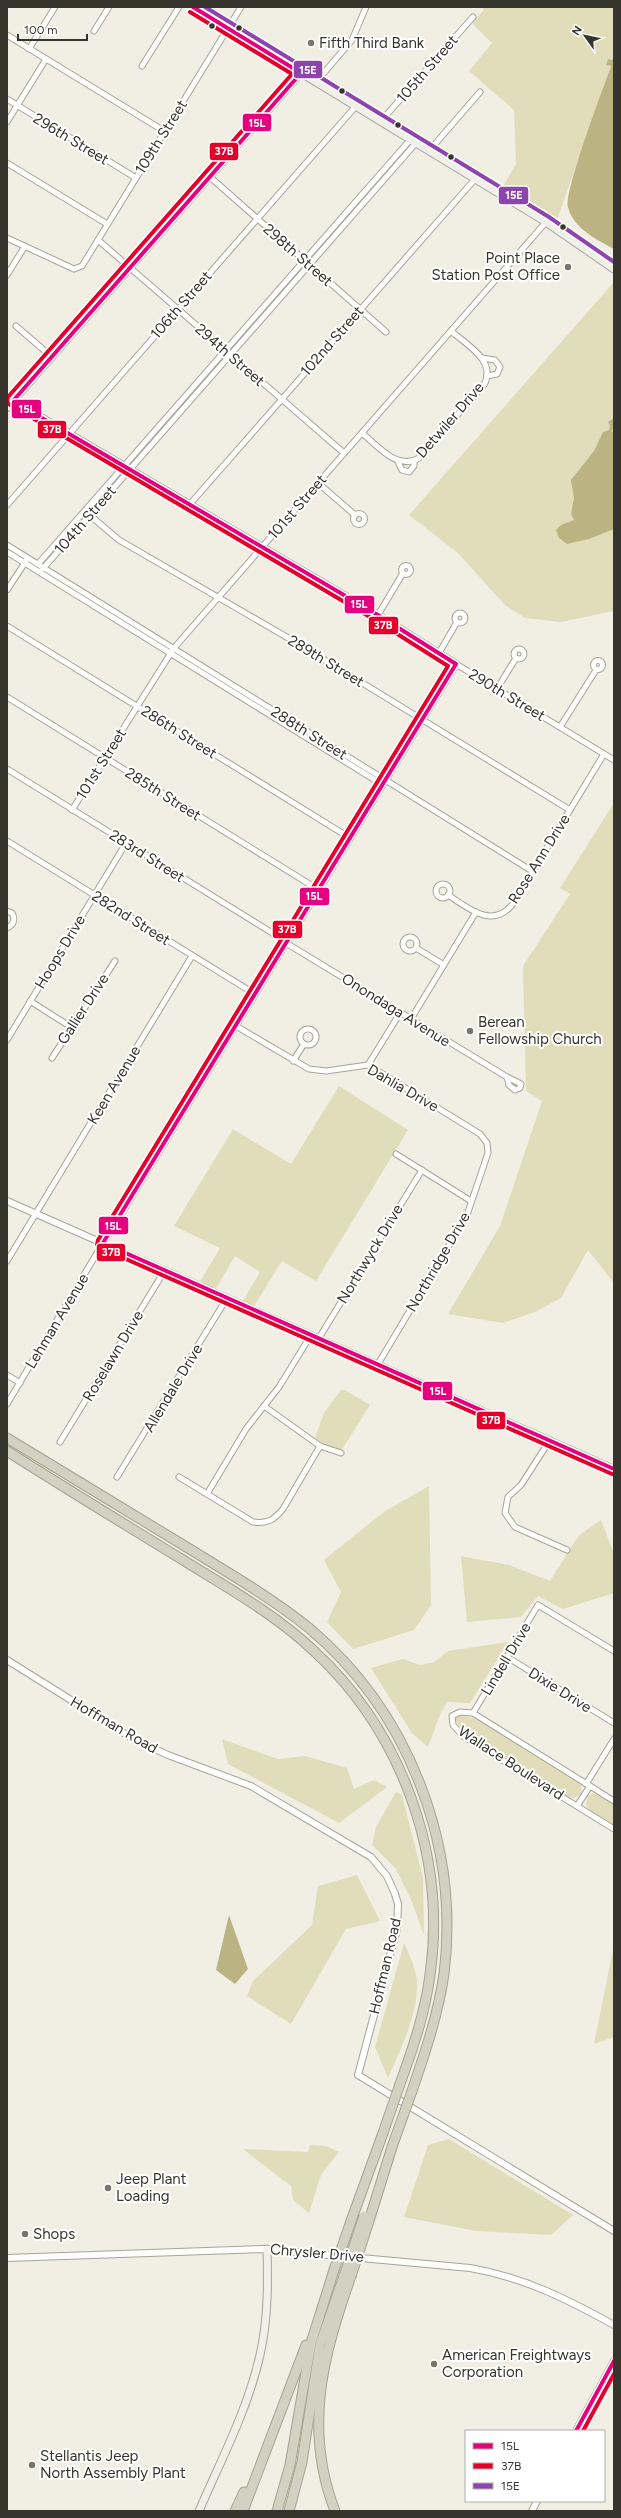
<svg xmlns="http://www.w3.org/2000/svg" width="621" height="2518" viewBox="0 0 621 2518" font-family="Figtree,sans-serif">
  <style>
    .green { fill: #e1dcb9 }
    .water { fill: #bbb482 }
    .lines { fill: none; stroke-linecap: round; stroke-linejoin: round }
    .minor-casing { stroke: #a6a49c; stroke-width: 7 }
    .tertiary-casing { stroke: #a6a49c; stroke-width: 8 }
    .secondary-casing { stroke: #a6a49c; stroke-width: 9 }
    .motorway-casing { stroke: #a6a38f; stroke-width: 11 }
    .minor { stroke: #fdfdfb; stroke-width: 5 }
    .tertiary { stroke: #fdfdfb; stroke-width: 6 }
    .secondary { stroke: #f0efea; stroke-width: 7 }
    .motorway { stroke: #d3d1c2; stroke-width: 9 }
    .motorway-bridge-casing { stroke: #a6a38f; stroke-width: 11; stroke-linecap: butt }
    .motorway-bridge { stroke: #d3d1c2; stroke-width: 9 }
    .bus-1-casing { stroke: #fff; stroke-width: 7 }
    .bus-2-casing { stroke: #fff; stroke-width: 7 }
    .bus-3-casing { stroke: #fff; stroke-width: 7 }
    .bus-1 { stroke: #e5007d; stroke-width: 4 }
    .bus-2 { stroke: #e4002b; stroke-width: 4 }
    .bus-3 { stroke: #8e44ad; stroke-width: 4 }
    .bus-dot { fill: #36352d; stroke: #fff; stroke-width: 1.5 }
    .poi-dot { fill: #77766d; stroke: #fff; stroke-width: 1.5 }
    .labels { text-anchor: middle; stroke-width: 4; stroke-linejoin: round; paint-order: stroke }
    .poi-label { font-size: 15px; fill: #36352d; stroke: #fff; text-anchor: start }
    .street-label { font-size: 15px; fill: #36352d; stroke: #fff }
    .line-badge { stroke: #fff; stroke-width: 1.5 }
    .badge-label { font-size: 11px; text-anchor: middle; font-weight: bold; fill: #fff }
  </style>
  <rect width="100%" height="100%" fill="#f1efe4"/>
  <!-- green -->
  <g class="green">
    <polygon points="482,7 614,7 614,54 612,60 608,59 606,64 611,66 556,223 502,188 516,164 514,110 469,71 492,43 472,23 484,10"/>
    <polygon points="614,282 614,611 561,622 525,618 505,605 458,553 409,515"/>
    <polygon points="614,803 614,1283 588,1250 561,1298 535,1312 503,1323 448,1314 500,1226 542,1101 526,1091 523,966 570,894 560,888"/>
    <polygon points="339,1086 408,1130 316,1281 282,1261 254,1306 243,1301 260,1272 235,1256 215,1290 200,1282 220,1248 174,1226 233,1129 291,1164"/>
    <polygon points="341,1390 345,1390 370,1405 341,1451 327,1446 315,1438 324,1413"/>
    <polygon points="429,1486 431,1605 414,1630 353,1649 327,1622 341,1592 324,1560 385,1511"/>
    <polygon points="601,1520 614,1554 614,1593 563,1609 538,1596 521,1617 467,1622 461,1556 509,1565 550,1581 579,1535"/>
    <polygon points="508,1642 470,1703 448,1702 441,1712 428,1747 412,1733 371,1668 402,1659 421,1665 434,1662 448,1651"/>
    <polygon points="461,1715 480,1720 581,1783 582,1794 574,1798 568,1797 465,1734 455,1720 457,1716"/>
    <polygon points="222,1739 278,1759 305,1756 347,1768 354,1789 374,1780 387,1787 339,1823 228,1764"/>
    <polygon points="396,1792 402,1795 423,1878 424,1935 412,1902 396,1869 372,1845 376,1827"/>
    <polygon points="595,1793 614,1803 614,1826 590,1811 586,1806 587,1796"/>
    <polygon points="357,1875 380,1921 346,1929 291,2024 247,1996 253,1981 312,1925 318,1886"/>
    <path d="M404 1943C410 1956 419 1975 417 1990 415 2021 400 2050 388 2078L375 2047Z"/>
    <polygon points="614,1945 614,2037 594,2044"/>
    <polygon points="449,2139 573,2215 551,2235 476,2231 404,2217 428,2145"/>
    <polygon points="310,2145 326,2146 339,2152 321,2175 309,2213 293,2200 291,2186 243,2149 308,2152"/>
  </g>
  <!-- water -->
  <g class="water">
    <path d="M614 54V249C597 240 573 228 568 207 564 191 603 89 611 66L606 65 608 59 612 60Z"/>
    <polygon points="614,418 614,428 611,431 614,433 614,529 589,539 567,544 559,538 556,530 561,525 574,520 571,514 574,498 571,480 594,451 603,432 609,430 610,426 608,422"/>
    <polygon points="229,1915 248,1969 235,1984 216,1970"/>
  </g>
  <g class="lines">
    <!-- minor casing -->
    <g class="minor-casing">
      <g id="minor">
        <polyline points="94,31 109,7"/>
        <polyline points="7,35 164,131"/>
        <polyline points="29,49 55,7"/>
        <polyline points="142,66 179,7"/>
        <polyline points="316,82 352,40 366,7"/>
        <polyline points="7,99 136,178"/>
        <polyline points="381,121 473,17"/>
        <polyline points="7,122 46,59"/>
        <polyline points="429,151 480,92"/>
        <polyline points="7,163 107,224"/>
        <polyline points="210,177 386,332"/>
        <polyline points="7,238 74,269 82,266 241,7"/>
        <polyline points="98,240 344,453"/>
        <polyline points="7,275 25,246"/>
        <polyline points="16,326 52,357"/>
        <polyline points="482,358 495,360 500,367 497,374 487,376"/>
        <path d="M362 433C378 446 397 471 419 458L484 385C497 361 467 345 451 331"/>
        <polyline points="398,462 402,470 409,472 414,466 414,461"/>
        <polyline points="318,483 355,515"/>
        <polyline points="190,504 475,179"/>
        <polyline points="7,505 356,106"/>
        <polyline points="85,511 119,540 297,643 570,810"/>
        <circle cx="359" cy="519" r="5.5"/>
        <polyline points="7,545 532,871"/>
        <polyline points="7,552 383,785"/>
        <polyline points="38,564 410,140"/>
        <circle cx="406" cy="570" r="4.5"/>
        <polyline points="40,572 416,143"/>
        <polyline points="7,590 26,561"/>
        <circle cx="460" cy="618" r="5"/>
        <polyline points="378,615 403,573"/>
        <polyline points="7,626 350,838"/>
        <circle cx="519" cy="654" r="5"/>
        <polyline points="439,653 457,622"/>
        <circle cx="598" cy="665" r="4.5"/>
        <polyline points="456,664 614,760"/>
        <polyline points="497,689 516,658"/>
        <polyline points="7,697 319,890"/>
        <polyline points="560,727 596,670"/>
        <polyline points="7,769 287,942"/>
        <polyline points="72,810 174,648 546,222"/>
        <polyline points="7,841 255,994"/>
        <circle cx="443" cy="891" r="7"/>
        <path d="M448 895C468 908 492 929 512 905L604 754"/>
        <path d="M7 911 12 913C16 920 13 925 7 928"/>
        <circle cx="410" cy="944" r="7"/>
        <polyline points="286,943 507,1077 509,1085 515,1090 520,1088 521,1084 507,1077"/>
        <polyline points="416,948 444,965"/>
        <polyline points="30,1001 71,1027"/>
        <polyline points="411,1019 476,912"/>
        <polyline points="236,1026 309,1069 326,1071 368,1065 480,1134 487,1143 488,1153 467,1215 378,1364"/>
        <circle cx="308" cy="1037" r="8"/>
        <polyline points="7,1040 126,843"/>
        <polyline points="52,1058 115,961"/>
        <polyline points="293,1061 304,1044"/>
        <polyline points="368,1065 400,1013"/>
        <polyline points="396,1154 471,1201"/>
        <polyline points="7,1261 192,956"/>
        <polyline points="319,1338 422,1170"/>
        <polyline points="7,1375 20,1383"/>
        <polyline points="7,1404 103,1243"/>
        <polyline points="264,1406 320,1446 341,1453"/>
        <polyline points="550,1440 521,1485 508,1497 505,1513 515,1527 567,1550"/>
        <polyline points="60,1442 165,1270"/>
        <polyline points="117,1477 227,1298"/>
        <path d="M179 1477 253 1522C267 1524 274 1520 283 1509L320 1446"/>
        <polyline points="207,1494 246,1429 279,1387 311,1335"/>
        <polyline points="507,1657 614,1723"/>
        <polyline points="473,1713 538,1605 614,1651"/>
        <polyline points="586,1784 614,1739"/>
        <polyline points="614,1801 473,1713 460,1712 452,1716 453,1725 463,1736 614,1829"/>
        <polyline points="577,1806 590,1786"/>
      </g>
    </g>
    <!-- tertiary casing -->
    <g class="tertiary-casing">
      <g id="tertiary">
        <polyline points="7,397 378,615 456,664 103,1243"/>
        <polyline points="7,408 301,73"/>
        <polyline points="7,1201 614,1469"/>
        <polyline points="7,1660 130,1737 168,1755 251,1786 371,1857 387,1876 395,1894 398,1904 397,1929 358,2075 614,2231"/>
        <path d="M7 2258 263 2249 470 2268C523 2277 567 2299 614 2325"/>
        <polyline points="576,2431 614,2361"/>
        <polyline points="532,2511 537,2501"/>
      </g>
    </g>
    <!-- secondary casing -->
    <g class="secondary-casing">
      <g id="secondary">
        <polyline points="193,7 546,222 614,269"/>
        <path d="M199 2511C221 2460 248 2409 260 2355 268 2320 268 2285 267 2249"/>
      </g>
    </g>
    <!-- motorway casing -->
    <g class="motorway-casing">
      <g id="motorway">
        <path d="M7 1438C69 1476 131 1513 193 1551 232 1575 273 1599 309 1628 409 1712 460 1845 444 1974 438 2015 425 2053 412 2091"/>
        <path d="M7 1451C65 1488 124 1524 183 1560 228 1588 275 1614 314 1651 402 1732 447 1856 430 1975 425 2013 413 2048 400 2084"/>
        <polyline points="351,2221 383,2133"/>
        <polyline points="369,2221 392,2147"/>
        <polyline points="235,2511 244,2492"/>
        <polyline points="243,2511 306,2345"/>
        <polyline points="277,2511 290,2465 311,2343 334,2270"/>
        <polyline points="289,2511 302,2462 320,2345 344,2276"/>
        <path d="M335 2511C303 2428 323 2356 351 2276"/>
      </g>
    </g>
    <!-- minor -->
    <use href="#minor" class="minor"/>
    <!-- tertiary -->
    <use href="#tertiary" class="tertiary"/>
    <!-- secondary -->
    <use href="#secondary" class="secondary"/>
    <!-- motorway -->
    <use href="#motorway" class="motorway"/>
    <!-- motorway-bridge casing -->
    <g class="motorway-bridge-casing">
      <g id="motorway-bridge">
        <polyline points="383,2133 400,2084"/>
        <polyline points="392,2147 412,2091"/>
        <polyline points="334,2270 351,2221"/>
        <polyline points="344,2276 364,2216"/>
        <polyline points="351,2276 369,2221"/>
      </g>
    </g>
    <!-- motorway-bridge -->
    <use href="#motorway-bridge" class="motorway-bridge"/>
    <!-- bus-1 casing -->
    <g class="bus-1-casing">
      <g id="bus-1">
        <polyline points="193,7 301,73 13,401 378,615 456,664 103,1243 614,1469"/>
        <polyline points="576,2431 614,2361"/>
      </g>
    </g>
    <!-- bus-2 casing -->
    <g class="bus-2-casing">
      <g id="bus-2">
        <polyline points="190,12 292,74 8,397 7,403 375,620 448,666 98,1240 97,1245 101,1248 612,1474"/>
        <polyline points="583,2431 614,2374"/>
      </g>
    </g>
    <!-- bus-3 casing -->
    <g class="bus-3-casing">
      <polyline id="bus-3" points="205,7 549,217 614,262"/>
    </g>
    <!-- bus-1 -->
    <use href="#bus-1" class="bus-1"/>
    <!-- bus-2 -->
    <use href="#bus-2" class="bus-2"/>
    <!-- bus-3 -->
    <use href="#bus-3" class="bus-3"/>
  </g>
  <!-- markers -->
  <g class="bus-dot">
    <circle cx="212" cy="26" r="3.5"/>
    <circle cx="239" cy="28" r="3.5"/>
    <circle cx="342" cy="91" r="3.5"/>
    <circle cx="398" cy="125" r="3.5"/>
    <circle cx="451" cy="157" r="3.5"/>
    <circle cx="563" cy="227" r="3.5"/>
  </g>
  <g class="poi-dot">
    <circle cx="311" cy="43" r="4"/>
    <circle cx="568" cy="267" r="4"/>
    <circle cx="470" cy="1031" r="4"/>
    <circle cx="108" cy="2188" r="4"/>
    <circle cx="25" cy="2234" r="4"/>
    <circle cx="434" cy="2364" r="4"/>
    <circle cx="32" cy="2465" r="4"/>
  </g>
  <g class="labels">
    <!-- poi labels -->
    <g class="poi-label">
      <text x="319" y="48">Fifth Third Bank</text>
      <text x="560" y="263" text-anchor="end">Point Place<tspan x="560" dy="17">Station Post Office</tspan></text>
      <text x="478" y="1027">Berean<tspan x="478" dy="17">Fellowship Church</tspan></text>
      <text x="116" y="2184">Jeep Plant<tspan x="116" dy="17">Loading</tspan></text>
      <text x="33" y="2239">Shops</text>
      <text x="442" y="2360">American Freightways<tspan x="442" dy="17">Corporation</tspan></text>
      <text x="40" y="2461">Stellantis Jeep<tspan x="40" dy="17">North Assembly Plant</tspan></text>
    </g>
    <!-- street labels -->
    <g class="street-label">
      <text transform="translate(427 69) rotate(-49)" y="5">105th Street</text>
      <text transform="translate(161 137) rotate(-58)" y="5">109th Street</text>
      <text transform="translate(71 139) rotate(31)" y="5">296th Street</text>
      <text transform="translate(298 255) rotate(41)" y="5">298th Street</text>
      <text transform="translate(181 305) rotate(-49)" y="5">106th Street</text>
      <text transform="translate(332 341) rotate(-49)" y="5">102nd Street</text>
      <text transform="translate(230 355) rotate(41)" y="5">294th Street</text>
      <text transform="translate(450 420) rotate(-49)" y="5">Detwiler Drive</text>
      <text transform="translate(297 507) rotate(-49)" y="5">101st Street</text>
      <text transform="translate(85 520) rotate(-49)" y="5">104th Street</text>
      <text transform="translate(326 661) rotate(31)" y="5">289th Street</text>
      <text transform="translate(507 695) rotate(31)" y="5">290th Street</text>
      <text transform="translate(179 732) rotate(32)" y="5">286th Street</text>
      <text transform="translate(309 733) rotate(32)" y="5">288th Street</text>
      <text transform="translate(101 764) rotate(-58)" y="5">101st Street</text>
      <text transform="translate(163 794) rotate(32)" y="5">285th Street</text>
      <text transform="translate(147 856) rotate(32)" y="5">283rd Street</text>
      <text transform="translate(539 859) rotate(-58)" y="5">Rose Ann Drive</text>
      <text transform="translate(131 918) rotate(32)" y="5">282nd Street</text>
      <text transform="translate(60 952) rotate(-59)" y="5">Hoops Drive</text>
      <text transform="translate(83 1009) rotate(-57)" y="5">Gallier Drive</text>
      <text transform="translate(396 1010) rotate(32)" y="5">Onondaga Avenue</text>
      <text transform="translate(114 1085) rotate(-59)" y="5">Keen Avenue</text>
      <text transform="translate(403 1088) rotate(30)" y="5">Dahlia Drive</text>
      <text transform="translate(370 1254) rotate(-59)" y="5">Northwyck Drive</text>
      <text transform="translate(438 1262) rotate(-60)" y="5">Northridge Drive</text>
      <text transform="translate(57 1321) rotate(-59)" y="5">Lehman Avenue</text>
      <text transform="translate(113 1356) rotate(-59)" y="5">Roselawn Drive</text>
      <text transform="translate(173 1388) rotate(-59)" y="5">Allendale Drive</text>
      <text transform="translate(506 1659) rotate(-59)" y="5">Lindell Drive</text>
      <text transform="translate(560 1690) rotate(32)" y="5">Dixie Drive</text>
      <text transform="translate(114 1725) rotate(30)" y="5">Hoffman Road</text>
      <text transform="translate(511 1763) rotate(33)" y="5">Wallace Boulevard</text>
      <text transform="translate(385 1966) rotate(-77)" y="5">Hoffman Road</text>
      <text transform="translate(317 2253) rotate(5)" y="5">Chrysler Drive</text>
    </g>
  </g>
  <g class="line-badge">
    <rect x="293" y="60" width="30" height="19" rx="4" fill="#8e44ad"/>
    <rect x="242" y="113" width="30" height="19" rx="4" fill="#e5007d"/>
    <rect x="209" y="142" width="30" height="19" rx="4" fill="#e4002b"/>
    <rect x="498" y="186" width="31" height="19" rx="4" fill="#8e44ad"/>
    <rect x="11" y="399" width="31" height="20" rx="4" fill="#e5007d"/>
    <rect x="37" y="420" width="30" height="19" rx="4" fill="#e4002b"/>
    <rect x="344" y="595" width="31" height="19" rx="4" fill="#e5007d"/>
    <rect x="368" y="616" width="31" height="19" rx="4" fill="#e4002b"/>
    <rect x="299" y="887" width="31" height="19" rx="4" fill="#e5007d"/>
    <rect x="272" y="920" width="31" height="19" rx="4" fill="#e4002b"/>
    <rect x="98" y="1216" width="31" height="19" rx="4" fill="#e5007d"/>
    <rect x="96" y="1243" width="30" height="19" rx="4" fill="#e4002b"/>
    <rect x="422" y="1381" width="31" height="20" rx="4" fill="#e5007d"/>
    <rect x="476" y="1411" width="30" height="19" rx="4" fill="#e4002b"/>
  </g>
  <g class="badge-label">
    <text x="308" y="74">15E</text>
    <text x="257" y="127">15L</text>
    <text x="224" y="155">37B</text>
    <text x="514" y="199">15E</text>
    <text x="27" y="413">15L</text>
    <text x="52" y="433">37B</text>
    <text x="359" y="608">15L</text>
    <text x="383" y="629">37B</text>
    <text x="314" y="900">15L</text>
    <text x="287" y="933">37B</text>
    <text x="113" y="1230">15L</text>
    <text x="111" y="1256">37B</text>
    <text x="438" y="1395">15L</text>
    <text x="491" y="1424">37B</text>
  </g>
  <!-- border -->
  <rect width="621" height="2518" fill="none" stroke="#36352d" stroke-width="16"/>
  <!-- legend -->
  <rect x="465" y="2430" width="140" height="72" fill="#ffffff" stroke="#afaeab"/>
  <rect x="473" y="2443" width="20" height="6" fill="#e5007d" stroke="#afaeab"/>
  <text x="501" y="2450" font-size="12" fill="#36352d">15L</text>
  <rect x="473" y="2463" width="20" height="6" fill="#e4002b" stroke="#afaeab"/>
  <text x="501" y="2470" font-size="12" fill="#36352d">37B</text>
  <rect x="473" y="2483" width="20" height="6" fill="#8e44ad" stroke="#afaeab"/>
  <text x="501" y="2490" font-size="12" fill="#36352d">15E</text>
  <!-- north arrow -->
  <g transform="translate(585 36) rotate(303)" stroke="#ffffff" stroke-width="3" paint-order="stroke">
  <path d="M0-3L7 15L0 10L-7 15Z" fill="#36352d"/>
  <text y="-6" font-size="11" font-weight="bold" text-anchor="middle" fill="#36352d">N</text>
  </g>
  <!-- scale -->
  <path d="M18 34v6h69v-6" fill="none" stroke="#36352d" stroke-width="2"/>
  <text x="24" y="34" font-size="12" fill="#36352d" stroke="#ffffff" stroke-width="3" paint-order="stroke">100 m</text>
</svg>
